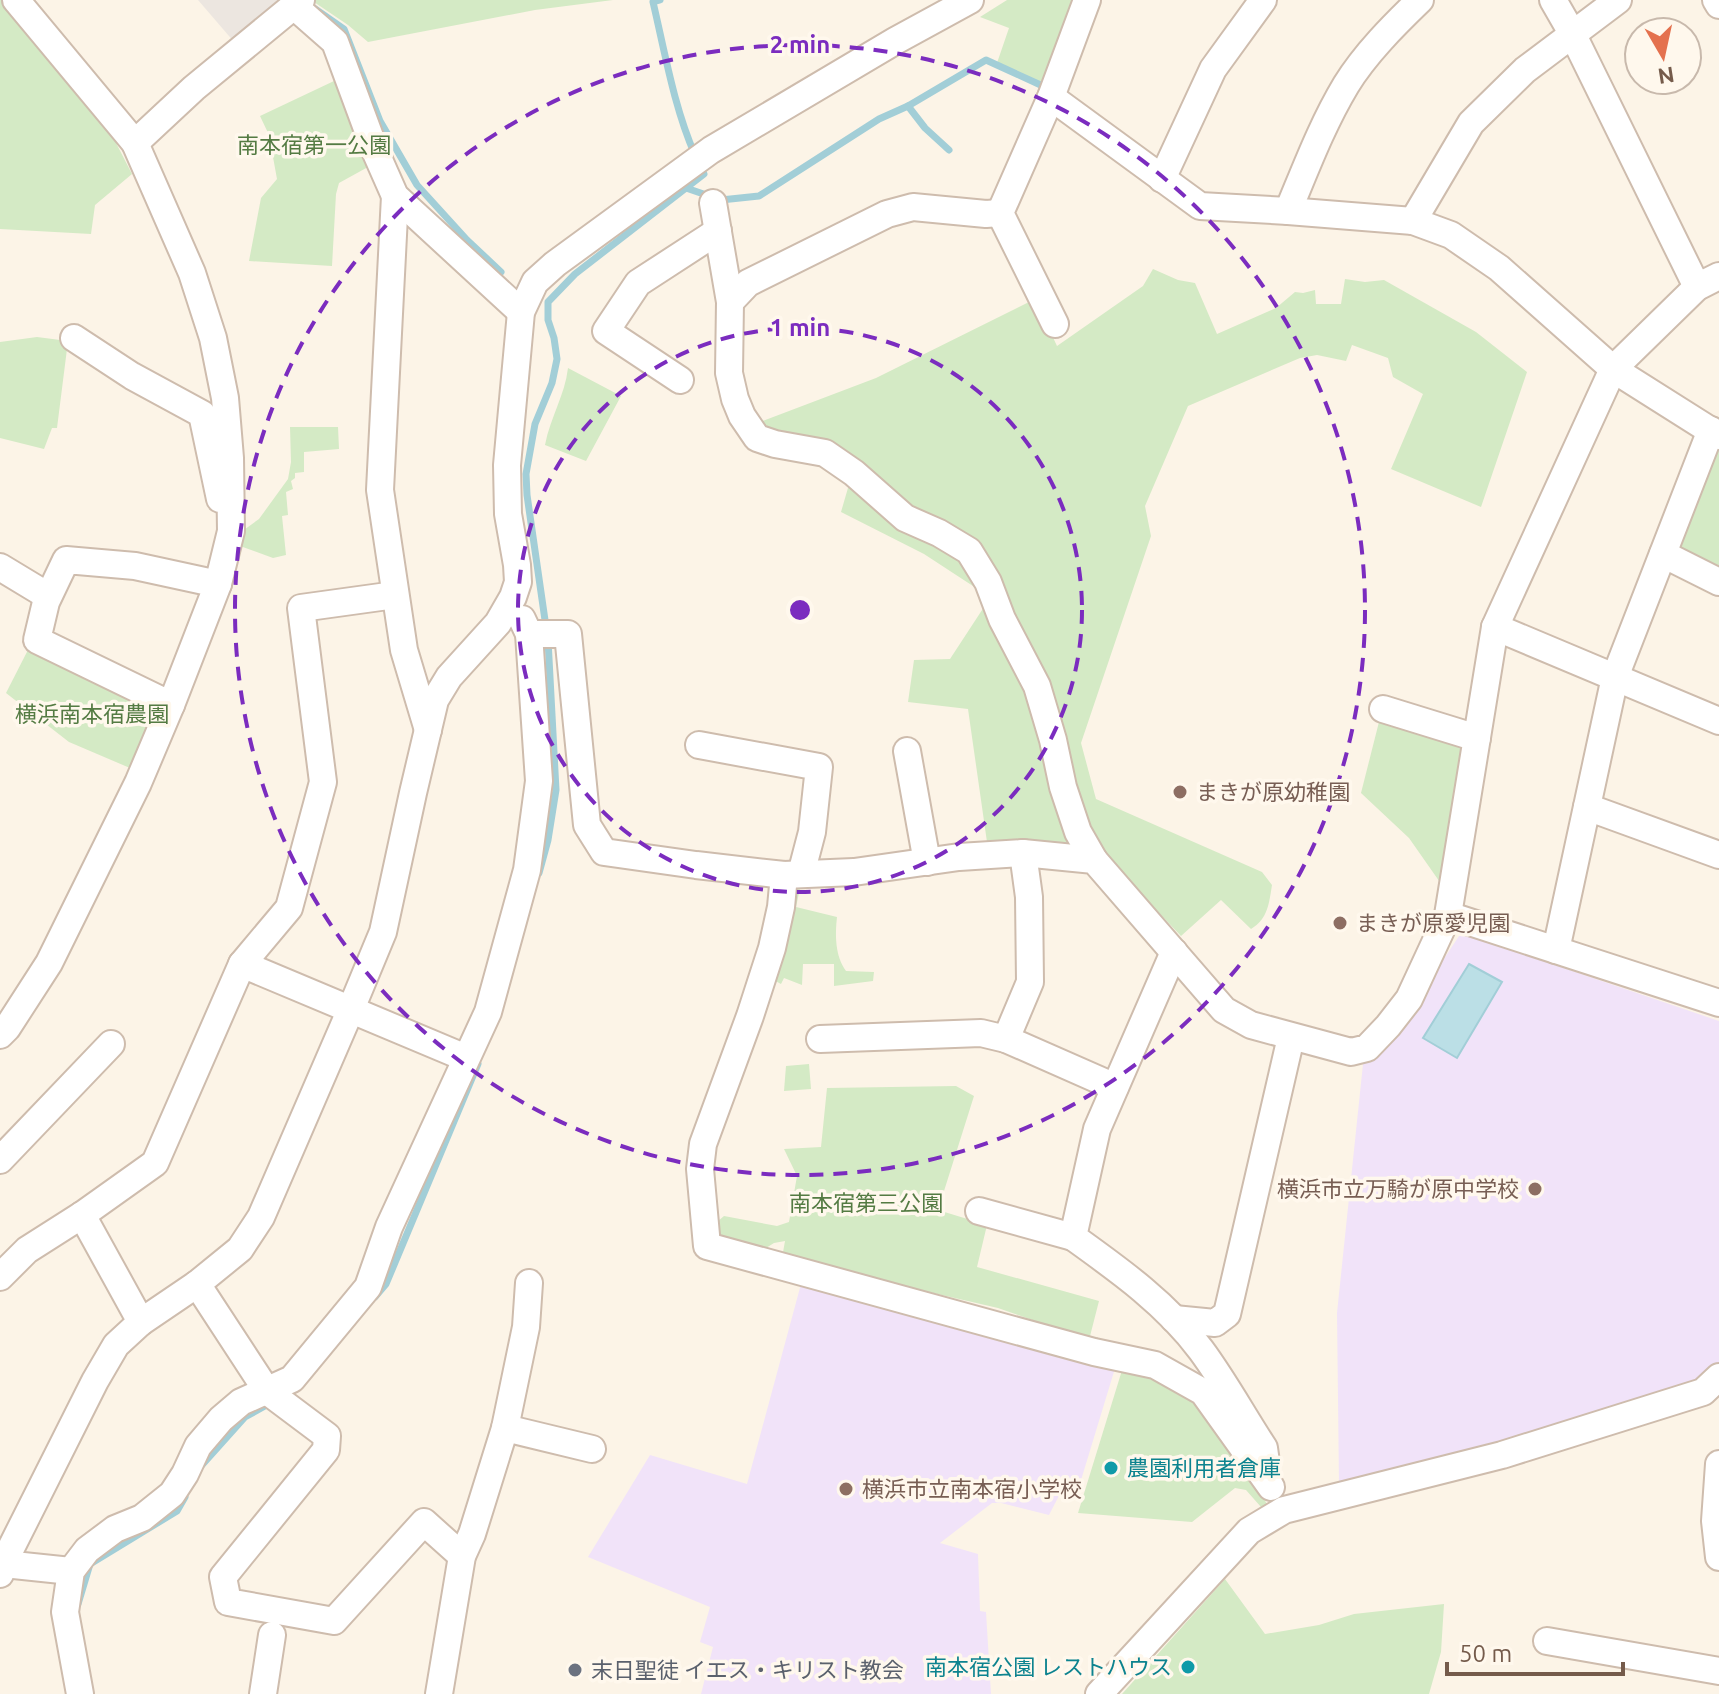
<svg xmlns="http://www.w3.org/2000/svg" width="1719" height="1694" viewBox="0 0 1719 1694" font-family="Ubuntu,'Noto Sans JP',sans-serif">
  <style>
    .industrial { fill: #ece6e0 }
    .education { fill: #f1e3f9 }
    .green { fill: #d4eac5 }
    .water { fill: #bbdfe6; stroke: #a2ced7; stroke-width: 2 }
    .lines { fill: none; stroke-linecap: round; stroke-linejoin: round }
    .stream { stroke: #a2ced7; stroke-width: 7 }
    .minor-casing { stroke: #cebcad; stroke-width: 30 }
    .minor { stroke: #fff; stroke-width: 26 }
    .ring { fill: none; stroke: #7b2cbf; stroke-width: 4; stroke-dasharray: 14 10 }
    .education-dot { fill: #8d6e63; stroke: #fff8ed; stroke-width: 3 }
    .culture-dot { fill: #0f9aa8; stroke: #fff8ed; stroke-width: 3 }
    .worship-dot { fill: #6b7280; stroke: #fff8ed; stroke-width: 3 }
    .labels { text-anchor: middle; stroke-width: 7; stroke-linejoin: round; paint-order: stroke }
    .park-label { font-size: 22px; fill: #547b43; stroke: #fff8ed }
    .education-label { font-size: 22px; fill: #785e54; stroke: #fff8ed; text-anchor: start }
    .culture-label { font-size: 22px; fill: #0d838f; stroke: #fff8ed; text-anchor: start }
    .worship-label { font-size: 22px; fill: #5b616d; stroke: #fff8ed; text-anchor: start }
    .centre { fill: #7b2cbf; stroke: #fff8ed; stroke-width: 4 }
    .ring-label { font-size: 24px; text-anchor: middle; font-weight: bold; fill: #7b2cbf; stroke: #fff8ed; stroke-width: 7; stroke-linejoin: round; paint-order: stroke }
  </style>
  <rect width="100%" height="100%" fill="#fcf4e7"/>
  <!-- industrial -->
  <polygon class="industrial" points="198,0 284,0 235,43"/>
  <!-- education -->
  <g class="education">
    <polygon points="1461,933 1719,1021 1719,1367 1713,1375 1582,1421 1339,1485 1337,1313 1363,1064 1416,1001"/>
    <polygon points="801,1284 1116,1365 1078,1490 1063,1488 1049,1515 1001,1503 992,1503 940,1543 978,1554 980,1611 986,1612 991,1694 701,1694 713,1647 700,1642 710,1607 588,1557 650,1455 747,1484"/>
  </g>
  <!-- green -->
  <g class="green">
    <polygon points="0,0 13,0 98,108 132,174 95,205 91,234 0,229"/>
    <polygon points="316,0 613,0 535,10 368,42 348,25 314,2"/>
    <polygon points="1007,0 1079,0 1043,85 997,63 1009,28 980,17"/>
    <polygon points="334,81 368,167 339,183 336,194 332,266 249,261 261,198 277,179 269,135 260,116"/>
    <path d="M1153 269 1178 280 1195 283 1217 334 1276 308 1295 292 1303 293 1315 290 1316 304H1341L1345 279 1365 282 1384 280 1476 332 1527 372 1481 507 1391 469 1423 394 1393 377 1388 358 1352 345 1346 361 1317 355 1300 358 1188 406 1145 506 1151 536 1081 743 1096 799 1262 872 1272 885C1269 903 1268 919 1251 929L1221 900 1181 936 1101 852 1042 844 987 842 968 709 908 702 914 660 950 659 984 607 976 588 924 554 841 512 850 481 755 424 876 378 1035 299 1057 346 1143 286Z"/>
    <polygon points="37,337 68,341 57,428 52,428 44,449 0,438 0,342"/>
    <path d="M568 368 621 396 586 461 545 445C550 418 565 395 568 368Z"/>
    <polygon points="290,427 338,427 339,449 304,452 304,472 295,473 295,478 291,481 293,489 286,492 288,515 282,516 286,555 273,558 240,546 241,532 259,519 288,479 291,462"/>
    <polygon points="1719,445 1719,575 1671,551"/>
    <polygon points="30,646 161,709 137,771 69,742 6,693"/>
    <polygon points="1380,718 1464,741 1444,888 1409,838 1361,793"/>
    <path d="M788 879H802L796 907 837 917C835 935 835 956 846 971L874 972 873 981 834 986V964H803L802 985 784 978 781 984 768 977Z"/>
    <polygon points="809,1064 811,1089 784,1091 786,1066"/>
    <polygon points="956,1086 974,1096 938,1210 987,1225 977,1267 1099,1301 1089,1340 998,1308 782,1258 785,1241 774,1243 761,1251 720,1236 717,1222 724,1216 777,1226 789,1222 797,1176 784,1149 821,1147 827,1088"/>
    <polygon points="1123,1367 1156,1377 1197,1400 1229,1442 1267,1504 1261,1507 1246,1490 1235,1488 1192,1522 1078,1513"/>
    <polygon points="1225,1579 1265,1634 1319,1625 1354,1614 1444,1604 1441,1652 1429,1694 1122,1694"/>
  </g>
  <!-- water -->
  <polygon class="water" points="1469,964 1502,982 1457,1058 1423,1038"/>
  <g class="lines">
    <!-- stream -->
    <g class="stream">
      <path d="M660 0 653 2C665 53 674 107 695 155"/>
      <polyline points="314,8 344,29 380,121 417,185 467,240 501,272"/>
      <polyline points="908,106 925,128 949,150"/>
      <polyline points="686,188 721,200 759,196 879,119 908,106 986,60 1045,87"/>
      <polyline points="546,627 527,495 526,474 535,424 552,383 557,359 554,338 548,320 548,302 575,274 704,174 700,166"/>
      <polyline points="539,873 548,840 556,790 548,640"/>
      <polyline points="375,1297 386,1284 478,1064"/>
      <polyline points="202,1465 245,1417 272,1402"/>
      <polyline points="78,1604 90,1564 177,1511 185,1497"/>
    </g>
    <!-- minor casing -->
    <g class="minor-casing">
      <g id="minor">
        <polyline points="1553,0 1572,33 1697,287"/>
        <polyline points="1716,0 1719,5"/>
        <polyline points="294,6 335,42 376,153 395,196 521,312"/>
        <polyline points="1051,97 1200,206 1288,211 1413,221 1451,235 1499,268 1613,369 1719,436"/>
        <polyline points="135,143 194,88 301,0"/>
        <polyline points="1162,179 1213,69 1263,0"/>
        <polyline points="395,196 380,490 404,650 428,730"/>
        <polyline points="713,203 730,302 729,373 735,399 742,416 757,438 775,444 825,453 854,473 905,518 939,533 969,551 988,582 1002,619 1037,686 1053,740 1063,787 1078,832 1094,860"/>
        <path d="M1288 211C1306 168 1322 125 1346 85 1365 54 1394 25 1420 0"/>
        <polyline points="1413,221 1471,123 1525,70 1618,0"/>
        <polyline points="730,302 748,283 887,214 913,207 986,214 1000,213"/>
        <polyline points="1055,324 1000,213 1051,97 1087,0"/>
        <polyline points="74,338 132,376 202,414 220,499"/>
        <polyline points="680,380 606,331 638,283 718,231"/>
        <polyline points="1663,554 1719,582"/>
        <polyline points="0,567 48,596"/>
        <polyline points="1495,627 1719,721"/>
        <polyline points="529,634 568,634 587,825 604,852 696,865 784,875 854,872 959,857 1023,853 1094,860 1224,1010 1251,1025 1351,1052 1367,1048 1388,1026 1409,999 1448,915 1495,627 1613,369 1697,287 1719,276"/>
        <polyline points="171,705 37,640 46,602 66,560 135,566 218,584"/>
        <polyline points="1383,709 1477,738"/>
        <polyline points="699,745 819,767 812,832 801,874"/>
        <polyline points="907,751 927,862"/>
        <polyline points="1587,807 1719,855"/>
        <polyline points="1023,853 1029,897 1030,982 1006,1039 1115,1087"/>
        <polyline points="784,875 781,907 772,948 750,1016 703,1144 700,1169 707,1246 1094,1352 1155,1365 1203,1392 1271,1487"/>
        <polyline points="1448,915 1719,1003"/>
        <polyline points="1556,950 1615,677 1711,430"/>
        <path d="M1174 952 1097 1129 1073 1237C1119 1270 1167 1304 1201 1350 1224 1381 1243 1416 1264 1448L1266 1462"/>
        <polyline points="242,964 466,1058"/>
        <polyline points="0,1035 7,1028 49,963 138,783 171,705 218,584 231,531 230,458 225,398 213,338 192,273 135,143 16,0"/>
        <polyline points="820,1039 981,1033 1006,1039"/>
        <polyline points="0,1160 111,1044"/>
        <polyline points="979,1211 1073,1237"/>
        <polyline points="82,1215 141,1322"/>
        <polyline points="0,1277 27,1250 82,1215 155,1163 242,964 289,908 323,782 301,608 395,595"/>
        <polyline points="197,1284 267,1391 327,1436 326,1450 223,1577 228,1602 334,1621 424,1522 462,1556"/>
        <polyline points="1174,1319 1215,1323 1227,1314 1291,1037"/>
        <polyline points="505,1428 592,1449"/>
        <polyline points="1719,1464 1715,1521 1719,1557"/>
        <polyline points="4,1564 71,1571"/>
        <polyline points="0,1574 9,1552 95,1381 116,1345 141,1322 197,1284 240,1249 261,1217 351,1009 383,932 413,793 435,700 449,677 498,623 513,597 518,582 517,565 508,514 507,465 521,312 535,282 555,264 711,150 895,41 970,0"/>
        <polyline points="1547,1641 1719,1671"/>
        <polyline points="80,1694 65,1612 71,1571 87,1550 115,1529 142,1518 172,1494 185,1474 198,1446 221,1419 241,1402 292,1379 368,1287 389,1227 488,1012 527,870 539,781 529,634 522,619"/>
        <polyline points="263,1694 272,1635"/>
        <polyline points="439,1694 462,1556 472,1534 505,1428 526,1327 529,1283"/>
        <polyline points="1099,1694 1249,1531 1284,1510 1502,1455 1703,1392 1719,1377"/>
      </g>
    </g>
    <!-- minor -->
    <use href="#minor" class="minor"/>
  </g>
  <!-- distance rings -->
  <g class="ring">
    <circle cx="800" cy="610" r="282"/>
    <circle cx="800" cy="610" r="565"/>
  </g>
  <!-- markers -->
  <g class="education-dot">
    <circle cx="1180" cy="792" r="8"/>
    <circle cx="1340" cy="923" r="8"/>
    <circle cx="1535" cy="1189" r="8"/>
    <circle cx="846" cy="1489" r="8"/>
  </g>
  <g class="culture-dot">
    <circle cx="1111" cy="1468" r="8"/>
    <circle cx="1188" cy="1667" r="8"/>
  </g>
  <circle class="worship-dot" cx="575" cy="1670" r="8"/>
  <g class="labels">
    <!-- park labels -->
    <g class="park-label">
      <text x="314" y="153">南本宿第一公園</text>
      <text x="92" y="722">横浜南本宿農園</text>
      <text x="866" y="1211">南本宿第三公園</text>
    </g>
    <!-- education labels -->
    <g class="education-label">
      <text x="1196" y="800">まきが原幼稚園</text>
      <text x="1356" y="931">まきが原愛児園</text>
      <text x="1519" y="1197" text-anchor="end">横浜市立万騎が原中学校</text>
      <text x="862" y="1497">横浜市立南本宿小学校</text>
    </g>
    <!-- culture labels -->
    <g class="culture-label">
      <text x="1127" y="1476">農園利用者倉庫</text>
      <text x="1172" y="1675" text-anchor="end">南本宿公園 レストハウス</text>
    </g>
    <!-- worship labels -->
    <g class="worship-label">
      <text x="591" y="1678">末日聖徒 イエス・キリスト教会</text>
    </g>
  </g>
  <circle cx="800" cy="610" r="12" class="centre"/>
  <g class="ring-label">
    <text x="800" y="53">2 min</text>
    <text x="800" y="336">1 min</text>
  </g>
  <!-- north arrow -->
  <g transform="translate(1663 56) rotate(171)"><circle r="38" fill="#fff8ed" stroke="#c8b9ac" stroke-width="2"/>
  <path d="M0-6L14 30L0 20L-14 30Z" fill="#e4714e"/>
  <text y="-12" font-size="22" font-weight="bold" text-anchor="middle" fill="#755b4b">N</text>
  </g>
  <!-- scale -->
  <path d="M1447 1662v12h176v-12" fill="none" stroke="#755b4b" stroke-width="4"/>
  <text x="1459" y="1662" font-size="24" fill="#755b4b" stroke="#fff8ed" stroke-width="6" paint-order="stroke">50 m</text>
</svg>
